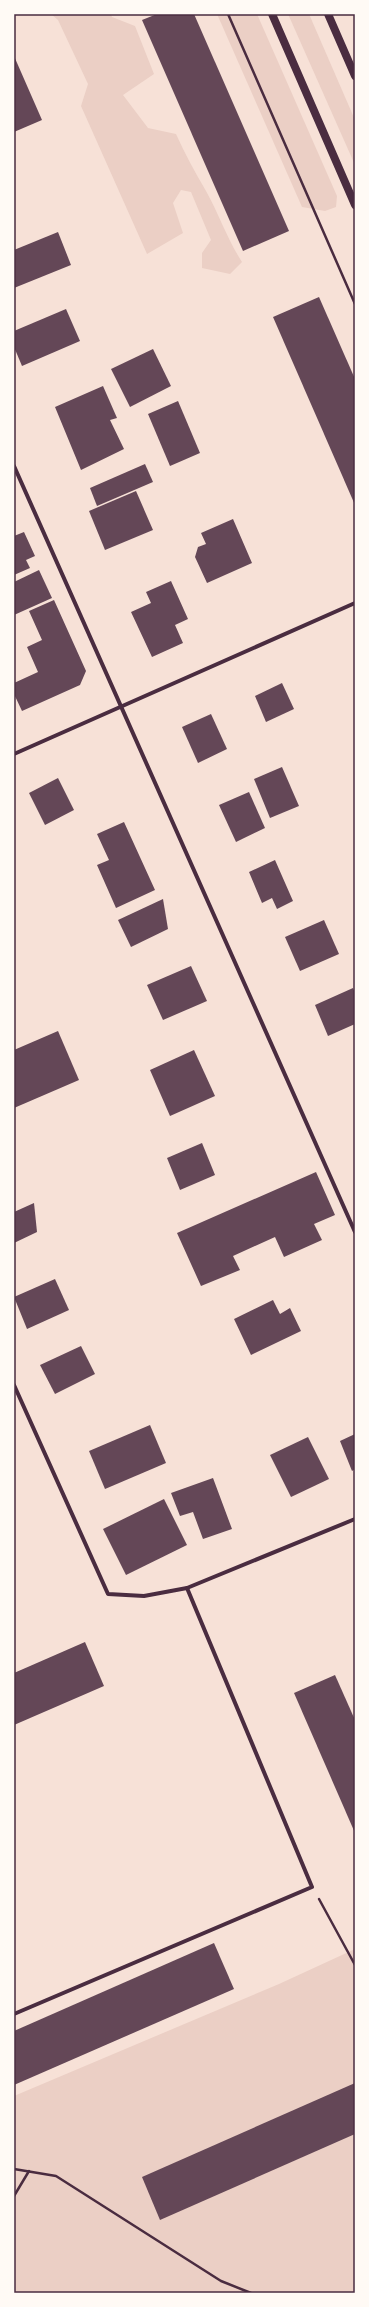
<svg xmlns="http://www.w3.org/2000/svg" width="369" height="2307" viewBox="0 0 369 2307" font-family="'Fira Sans Condensed',sans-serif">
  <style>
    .green { fill: #ebcfc5 }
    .building { fill: #644757 }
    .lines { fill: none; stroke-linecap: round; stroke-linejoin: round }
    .path { stroke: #4a2c40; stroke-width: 2.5 }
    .minor { stroke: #4a2c40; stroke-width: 4 }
    .secondary { stroke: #4a2c40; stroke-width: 8 }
    .neatline { fill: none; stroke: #4a2c40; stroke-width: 1.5 }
  </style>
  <rect width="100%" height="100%" fill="#f7e1d7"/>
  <!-- green -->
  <g class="green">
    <path d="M51 14H111L112 17 135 26 154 74 123 95 148 128 176 134C185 154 195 172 206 191 219 214 227 239 242 262L230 274 202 268V253L211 240 191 192 181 190 173 203 183 233 147 254 81 106 88 84 58 20Z"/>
    <polygon points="217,14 257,14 337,196 336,207 325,211 302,207"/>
    <polygon points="288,14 309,14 355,120 355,165"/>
    <polygon points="355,1949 355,2293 14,2293 14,2096 279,1984"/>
  </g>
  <!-- building -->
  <g class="building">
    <polygon points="157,14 194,14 289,231 243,251 142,20"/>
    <polygon points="14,56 42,120 14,132"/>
    <polygon points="58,232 71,265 14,288 14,250"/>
    <polygon points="319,297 355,379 355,505 273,317"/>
    <polygon points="66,309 80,341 22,366 14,347 14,331"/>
    <polygon points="153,349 171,386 130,407 111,369"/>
    <polygon points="103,386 117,418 110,420 124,449 81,470 55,407"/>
    <polygon points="178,401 200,453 170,466 148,414"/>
    <polygon points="145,464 153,482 97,506 90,488"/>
    <polygon points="136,491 153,530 105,550 89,511"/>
    <polygon points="233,519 252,563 207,583 195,557 198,547 206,544 201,533"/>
    <polygon points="24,532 35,556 26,560 30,568 14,575 14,536"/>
    <polygon points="39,570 52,598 14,615 14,582"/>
    <polygon points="171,581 188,619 175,625 183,643 152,657 131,612 151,603 146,592"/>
    <polygon points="54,600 86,671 80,685 22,711 14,694 14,683 38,672 27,647 42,640 29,611"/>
    <polygon points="282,683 294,709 266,722 255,696"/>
    <polygon points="211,714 227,749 198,763 182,727"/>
    <polygon points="282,767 299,806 270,818 254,779"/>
    <polygon points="58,778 74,810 45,825 29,793"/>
    <polygon points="249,792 265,828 236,842 219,805"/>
    <polygon points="124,822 155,890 116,908 97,865 109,860 97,834"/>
    <polygon points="275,860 293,901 277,909 272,898 262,903 249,872"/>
    <polygon points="163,899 168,929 131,947 118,920"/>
    <polygon points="324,920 339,954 300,971 285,937"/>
    <polygon points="191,966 207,1001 163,1020 147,985"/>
    <polygon points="353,988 355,993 355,1024 328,1036 315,1005"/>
    <polygon points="58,1031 79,1080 14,1108 14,1050"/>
    <polygon points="194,1050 215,1096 170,1116 150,1070"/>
    <polygon points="202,1143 215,1175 180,1190 167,1158"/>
    <polygon points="316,1172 335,1215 314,1224 322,1240 284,1257 275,1237 233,1256 240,1270 201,1286 177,1233"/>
    <polygon points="34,1203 37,1232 14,1243 14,1212"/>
    <polygon points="55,1279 69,1310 27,1329 14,1297"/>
    <polygon points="273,1300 280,1314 290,1308 301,1331 251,1355 234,1319"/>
    <polygon points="81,1346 95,1374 55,1394 40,1365"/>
    <polygon points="150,1425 166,1463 105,1489 89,1451"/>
    <polygon points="355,1434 355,1469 352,1471 340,1441"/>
    <polygon points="308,1437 329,1479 291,1497 270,1455"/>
    <polygon points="213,1478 232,1529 203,1539 193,1512 180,1516 171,1493"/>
    <polygon points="164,1499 187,1545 126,1575 103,1529"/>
    <polygon points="85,1642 104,1686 14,1725 14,1673"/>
    <polygon points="335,1675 355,1720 355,1833 294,1693"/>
    <polygon points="214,1943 234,1989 14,2085 14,2031"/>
    <polygon points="355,2083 355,2134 160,2220 142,2177"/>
  </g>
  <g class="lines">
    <!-- path -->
    <g class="path">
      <polyline points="228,14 355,304"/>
      <polyline points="319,1899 355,1965"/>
      <polyline points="14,2169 56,2176 221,2281 251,2293"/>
      <polyline points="14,2196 29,2171"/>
    </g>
    <!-- minor -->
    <g class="minor">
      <polyline points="14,466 355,1232"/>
      <polyline points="14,754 355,603"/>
      <polyline points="14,1385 108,1594 144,1596 187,1588 355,1519"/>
      <polyline points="14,2014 312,1887 187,1588"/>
    </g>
    <!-- secondary -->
    <g class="secondary">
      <polyline points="272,14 355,205"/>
      <polyline points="328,14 355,76"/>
    </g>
  </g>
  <!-- border -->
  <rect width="369" height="2307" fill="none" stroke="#fffaf5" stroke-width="30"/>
  <rect x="15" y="15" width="339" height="2277" class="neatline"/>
</svg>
